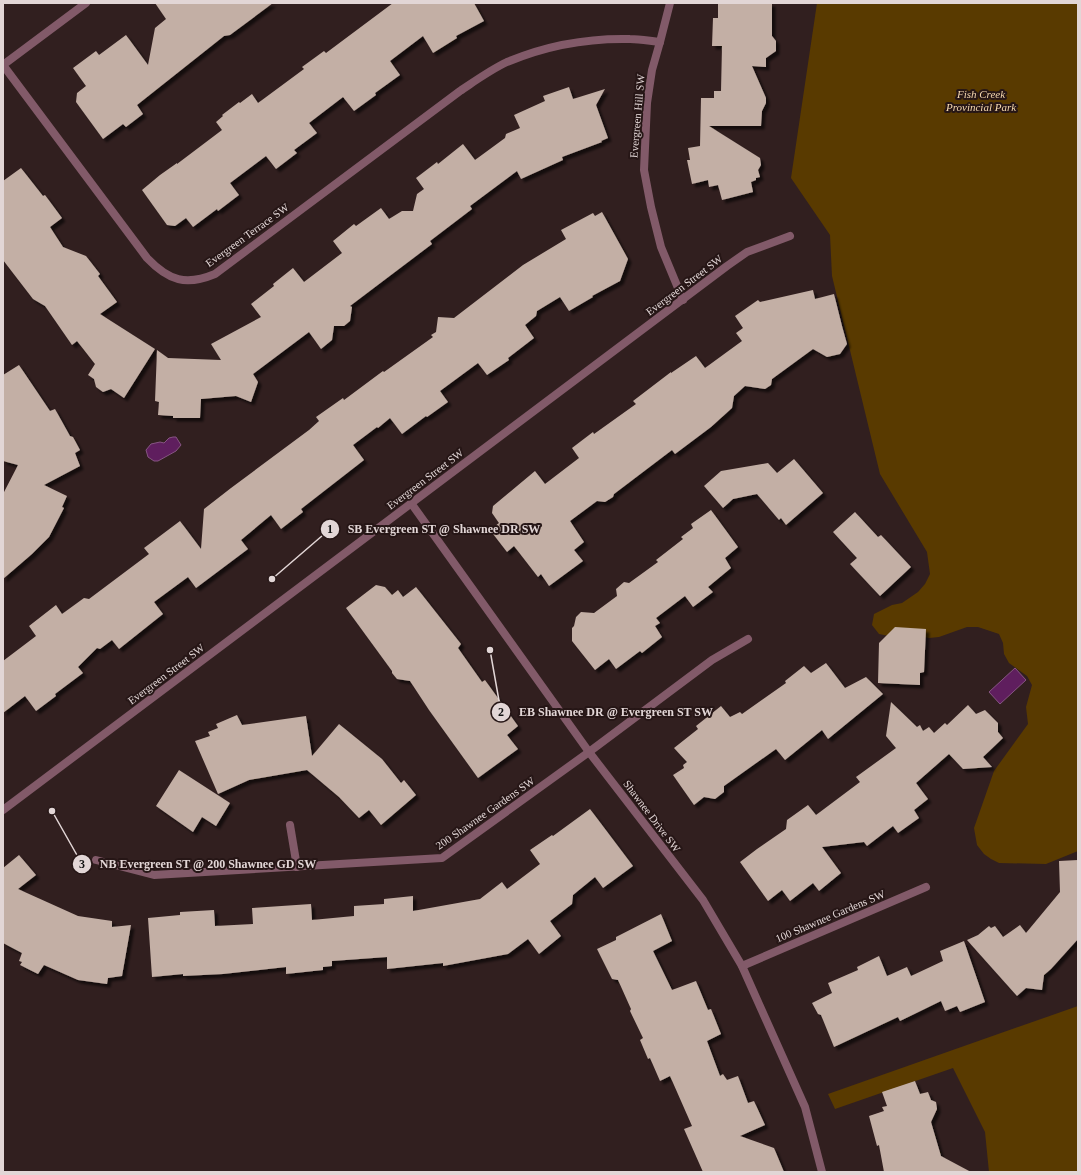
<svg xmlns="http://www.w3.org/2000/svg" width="1081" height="1175" viewBox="0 0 1081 1175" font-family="Georgia,serif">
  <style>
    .green { fill: #593a00 }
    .water { fill: #5f1e5e; stroke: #865582 }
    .building { fill: #c3afa5; filter: url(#shadow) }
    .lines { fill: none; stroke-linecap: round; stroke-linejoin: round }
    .minor { stroke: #825a69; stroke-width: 8 }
    .labels { text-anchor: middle; stroke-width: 4; stroke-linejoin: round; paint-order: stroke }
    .park-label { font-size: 11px; font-style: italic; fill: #f4d7ae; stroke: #261616 }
    .street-label { font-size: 11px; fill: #e2d6d6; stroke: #261616 }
    .leader { fill: none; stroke: #e2d6d6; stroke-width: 1.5 }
    .callout-dot { fill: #e2d6d6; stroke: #261616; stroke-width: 1.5 }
    .mark-label { font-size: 12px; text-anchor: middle; font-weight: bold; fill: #111 }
    .callout-label { font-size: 12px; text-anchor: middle; font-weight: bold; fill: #e2d6d6; stroke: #261616; stroke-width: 4; stroke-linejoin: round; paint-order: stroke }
  </style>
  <defs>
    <filter id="shadow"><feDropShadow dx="3.5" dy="3.5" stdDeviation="1" flood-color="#0009"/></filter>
  </defs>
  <rect width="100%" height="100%" fill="#311f1f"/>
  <!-- green -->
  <g class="green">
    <polygon points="817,3 1078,3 1078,851 1046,864 999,863 991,859 984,854 977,845 974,828 994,771 1028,724 1026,707 1032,685 1027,676 1009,663 1004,654 1003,643 999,634 978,627 967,627 939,637 929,638 919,636 889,636 879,634 872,625 874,614 892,605 902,603 918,592 925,584 930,574 927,552 880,474 832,276 830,235 791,178"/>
    <polygon points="1078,1006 1078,1172 989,1172 985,1132 953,1068 835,1109 828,1094"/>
  </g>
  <!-- water -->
  <g class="water">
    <polygon points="173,437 176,437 181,445 176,451 158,461 154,461 148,457 146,450 151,444 160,442 164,443 169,438"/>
    <polygon points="1015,668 1026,680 1000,704 989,692"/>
  </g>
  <!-- building -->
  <g class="building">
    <polygon points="155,3 273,3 230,35 224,36 137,105 143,114 126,127 123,124 103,139 76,102 77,93 86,86 73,68 96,51 99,55 126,35 148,65 155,28 166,19"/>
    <polygon points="393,3 474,3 484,21 456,36 457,38 433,53 423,36 390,61 400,75 375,93 376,95 354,111 343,97 309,123 317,133 294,150 297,153 276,169 266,156 230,183 239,195 218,211 217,209 193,227 186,218 175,226 167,225 142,190 160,175 177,163 177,164 222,130 216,122 223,116 222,115 239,102 240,103 252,94 258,103 304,69 302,67 324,51 326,53"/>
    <polygon points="718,3 772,3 772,36 776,41 776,51 766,58 766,67 752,66 766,98 766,103 762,111 761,126 709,126 760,158 761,165 758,170 760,177 756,178 756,180 751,182 753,192 722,200 718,185 709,187 708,180 692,184 687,160 690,160 688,148 700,146 701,98 714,98 714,91 721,91 722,46 712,46 713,18 718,18"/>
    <polygon points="569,87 573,99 605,89 596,105 608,138 601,141 602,142 562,157 563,160 521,179 517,171 470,206 472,209 430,241 432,244 350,306 352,307 350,321 344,326 334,326 332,340 321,349 309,332 253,374 258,382 251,402 236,396 201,399 200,418 173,418 173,416 158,415 159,402 155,401 157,350 168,358 221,360 211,344 261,317 251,304 274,286 273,284 293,268 304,282 342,253 333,241 354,224 356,226 381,208 389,219 402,211 413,211 417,194 424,189 416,178 437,162 438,164 463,144 475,160 505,138 506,134 520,128 514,115 545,101 543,96"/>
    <polygon points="21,168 43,196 45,195 62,218 50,227 63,247 86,256 100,274 98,276 117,302 100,314 155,349 124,398 111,389 103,392 96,387 94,379 88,375 95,364 77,341 72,345 45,306 33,299 3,260 3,181"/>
    <polygon points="602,212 628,259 620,281 592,296 593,297 569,311 560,297 537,311 536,316 525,325 534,338 508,358 509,360 487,375 478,363 440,391 448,402 427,417 426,416 402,434 390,418 378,428 377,427 353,445 364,460 301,509 303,512 281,529 271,515 241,540 248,549 196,588 188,577 154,602 163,614 119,649 112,640 100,649 97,648 78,667 83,673 55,694 56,696 36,711 25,696 3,713 3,661 36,636 29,626 56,605 62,614 84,598 89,599 149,554 144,548 180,521 201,549 204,509 231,488 309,430 319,421 316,417 343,398 344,400 383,371 384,372 433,337 431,335 436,332 438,317 454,318 523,265 566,239 561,230 593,213 595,216"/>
    <polygon points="813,290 815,299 834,294 842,326 847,344 840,354 827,357 813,349 772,379 771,385 765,389 745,386 734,396 732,408 711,427 675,454 672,450 614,494 613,497 605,502 597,501 570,521 584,542 574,550 583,561 549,586 541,574 538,577 514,546 507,552 490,530 499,523 492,513 493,506 535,471 545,484 579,458 572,448 593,432 594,434 636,404 633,401 671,372 671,373 696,356 705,368 742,341 736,333 743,328 735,316 758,300 760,302"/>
    <polygon points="19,365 50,411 55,409 70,436 73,437 80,450 75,453 80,466 44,485 67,496 62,507 64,508 49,537 32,554 3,579 3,494 18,465 3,461 3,375"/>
    <polygon points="794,459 823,493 786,525 781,518 779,520 757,494 733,499 723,508 704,486 721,471 768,463 777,473"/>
    <polygon points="711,510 738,547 725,558 731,568 708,587 713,592 693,607 685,596 656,618 660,623 655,626 662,637 642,653 640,651 616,669 609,659 595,670 572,641 572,628 574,626 576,617 581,612 594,613 617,596 616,589 624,582 629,583 658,562 656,560 683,539 681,537 693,528 691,524"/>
    <polygon points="855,512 878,537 881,535 911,567 880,596 850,564 857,558 833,532"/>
    <polygon points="376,585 385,587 392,595 398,590 403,597 416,587 461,644 458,648 482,682 485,680 518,726 507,735 518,749 478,778 429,710 410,681 397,679 392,673 392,671 346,608"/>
    <polygon points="895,627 926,629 924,672 920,673 920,685 878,683 879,643"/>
    <polygon points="826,663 845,688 866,677 883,694 828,739 822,730 785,760 776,749 724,786 724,792 715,799 704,797 694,805 673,775 684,768 683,765 687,762 674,748 698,729 696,726 721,706 730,717 740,712 742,714 786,683 785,681 804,666 811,673"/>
    <polygon points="891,702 917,727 920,725 923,731 929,727 934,733 945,723 947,725 968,705 976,714 985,710 998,723 998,732 1003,738 983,757 992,767 963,769 949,754 916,783 928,799 914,810 919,818 898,833 893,826 867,846 864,842 822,847 841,873 819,891 813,883 790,901 782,890 768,901 740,862 757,849 786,829 787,820 808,805 816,815 860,782 856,777 896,748 886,736"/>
    <polygon points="237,715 242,725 306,716 312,756 339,724 382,759 401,783 404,780 416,795 381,825 369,810 359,818 339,797 307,770 249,780 218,794 195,741 210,736 208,732 218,728 216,724"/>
    <polygon points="179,770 230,803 216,826 202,817 193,832 156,806"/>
    <polygon points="590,809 633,866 603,888 595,877 573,895 572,904 550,921 561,936 539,954 528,939 508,954 443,966 443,963 387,969 387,957 332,961 332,966 323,967 323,970 286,974 286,967 223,974 183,976 183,974 152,977 148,918 180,915 180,912 214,910 215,926 253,924 252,908 311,904 312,920 354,916 354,906 384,904 384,899 413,896 413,911 480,899 502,882 507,889 540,864 530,850 552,835 553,836"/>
    <polygon points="19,855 36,875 18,889 78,916 112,921 112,927 131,925 122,976 108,978 107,984 78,980 44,965 38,974 20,965 22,962 19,961 22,953 3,943 3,868"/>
    <polygon points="1078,860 1078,939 1051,969 1044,975 1042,990 1026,988 1017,996 967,940 978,935 989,926 991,928 995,926 1003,937 1020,925 1026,933 1060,892 1059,861"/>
    <polygon points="661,914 672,941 653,951 672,990 696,981 708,1010 711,1009 721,1034 707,1041 720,1076 723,1074 727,1080 738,1076 748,1103 754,1101 765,1125 740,1136 774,1148 784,1172 703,1172 684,1129 692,1126 670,1076 660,1081 650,1058 648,1059 640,1040 643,1038 630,1011 631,1009 618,980 612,979 597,949 616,940 616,937"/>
    <polygon points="964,941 985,1002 960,1012 957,1006 945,1011 941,1001 900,1021 898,1017 834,1047 821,1015 818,1014 812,1003 832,993 828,983 858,970 857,967 879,956 887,976 907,967 911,976 943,961 940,951"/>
    <polygon points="915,1081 920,1094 928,1092 931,1100 936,1102 937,1109 931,1122 941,1156 971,1172 884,1172 879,1145 877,1146 869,1116 884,1111 882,1107 887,1106 882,1092"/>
  </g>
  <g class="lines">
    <!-- minor -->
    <g class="minor">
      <path d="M86 3 3 65 147 258C169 281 186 286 215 274L460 91C475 81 490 70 507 62 545 46 589 38 630 39 640 39 650 41 660 42"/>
      <polyline points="670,3 660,42 652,70 647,103 644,170 651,207 661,247 683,300"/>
      <polyline points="411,503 589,752 703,900 742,966 805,1107 822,1172"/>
      <polyline points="3,810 727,266 747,252 790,236"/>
      <polyline points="290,825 297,867"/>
      <polyline points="96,860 154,875 442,858 589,752 712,660 748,639"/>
      <polyline points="742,966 926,887"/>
    </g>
  </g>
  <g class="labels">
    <!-- park labels -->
    <g class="park-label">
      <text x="981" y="98">Fish Creek<tspan x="981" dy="13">Provincial Park</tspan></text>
    </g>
    <!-- street labels -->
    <g class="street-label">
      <text transform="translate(637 116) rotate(-85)" y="4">Evergreen Hill SW</text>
      <text transform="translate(247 235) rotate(-36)" y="4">Evergreen Terrace SW</text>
      <text transform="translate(684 285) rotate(-37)" y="4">Evergreen Street SW</text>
      <text transform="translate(425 479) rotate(-37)" y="4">Evergreen Street SW</text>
      <text transform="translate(166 674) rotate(-37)" y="4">Evergreen Street SW</text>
      <text transform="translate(485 813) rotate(-35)" y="4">200 Shawnee Gardens SW</text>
      <text transform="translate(652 816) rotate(53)" y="4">Shawnee Drive SW</text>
      <text transform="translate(830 916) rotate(-23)" y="4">100 Shawnee Gardens SW</text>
    </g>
  </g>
  <!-- callouts -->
  <path class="leader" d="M272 579L330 529M490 650L501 712M52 811L82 864"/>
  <g class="callout-dot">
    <circle cx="272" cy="579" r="4"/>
    <circle cx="490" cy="650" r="4"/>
    <circle cx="52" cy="811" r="4"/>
    <circle cx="330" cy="529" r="10"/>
    <circle cx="501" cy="712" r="10"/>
    <circle cx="82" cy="864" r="10"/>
  </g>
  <g class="mark-label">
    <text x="330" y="533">1</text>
    <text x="501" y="716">2</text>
    <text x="82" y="868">3</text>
  </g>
  <g class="callout-label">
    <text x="444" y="533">SB Evergreen ST @ Shawnee DR SW</text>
    <text x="616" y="716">EB Shawnee DR @ Evergreen ST SW</text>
    <text x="208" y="868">NB Evergreen ST @ 200 Shawnee GD SW</text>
  </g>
  <!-- border -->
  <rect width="1081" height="1175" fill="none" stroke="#e2d6d6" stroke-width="8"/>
</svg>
